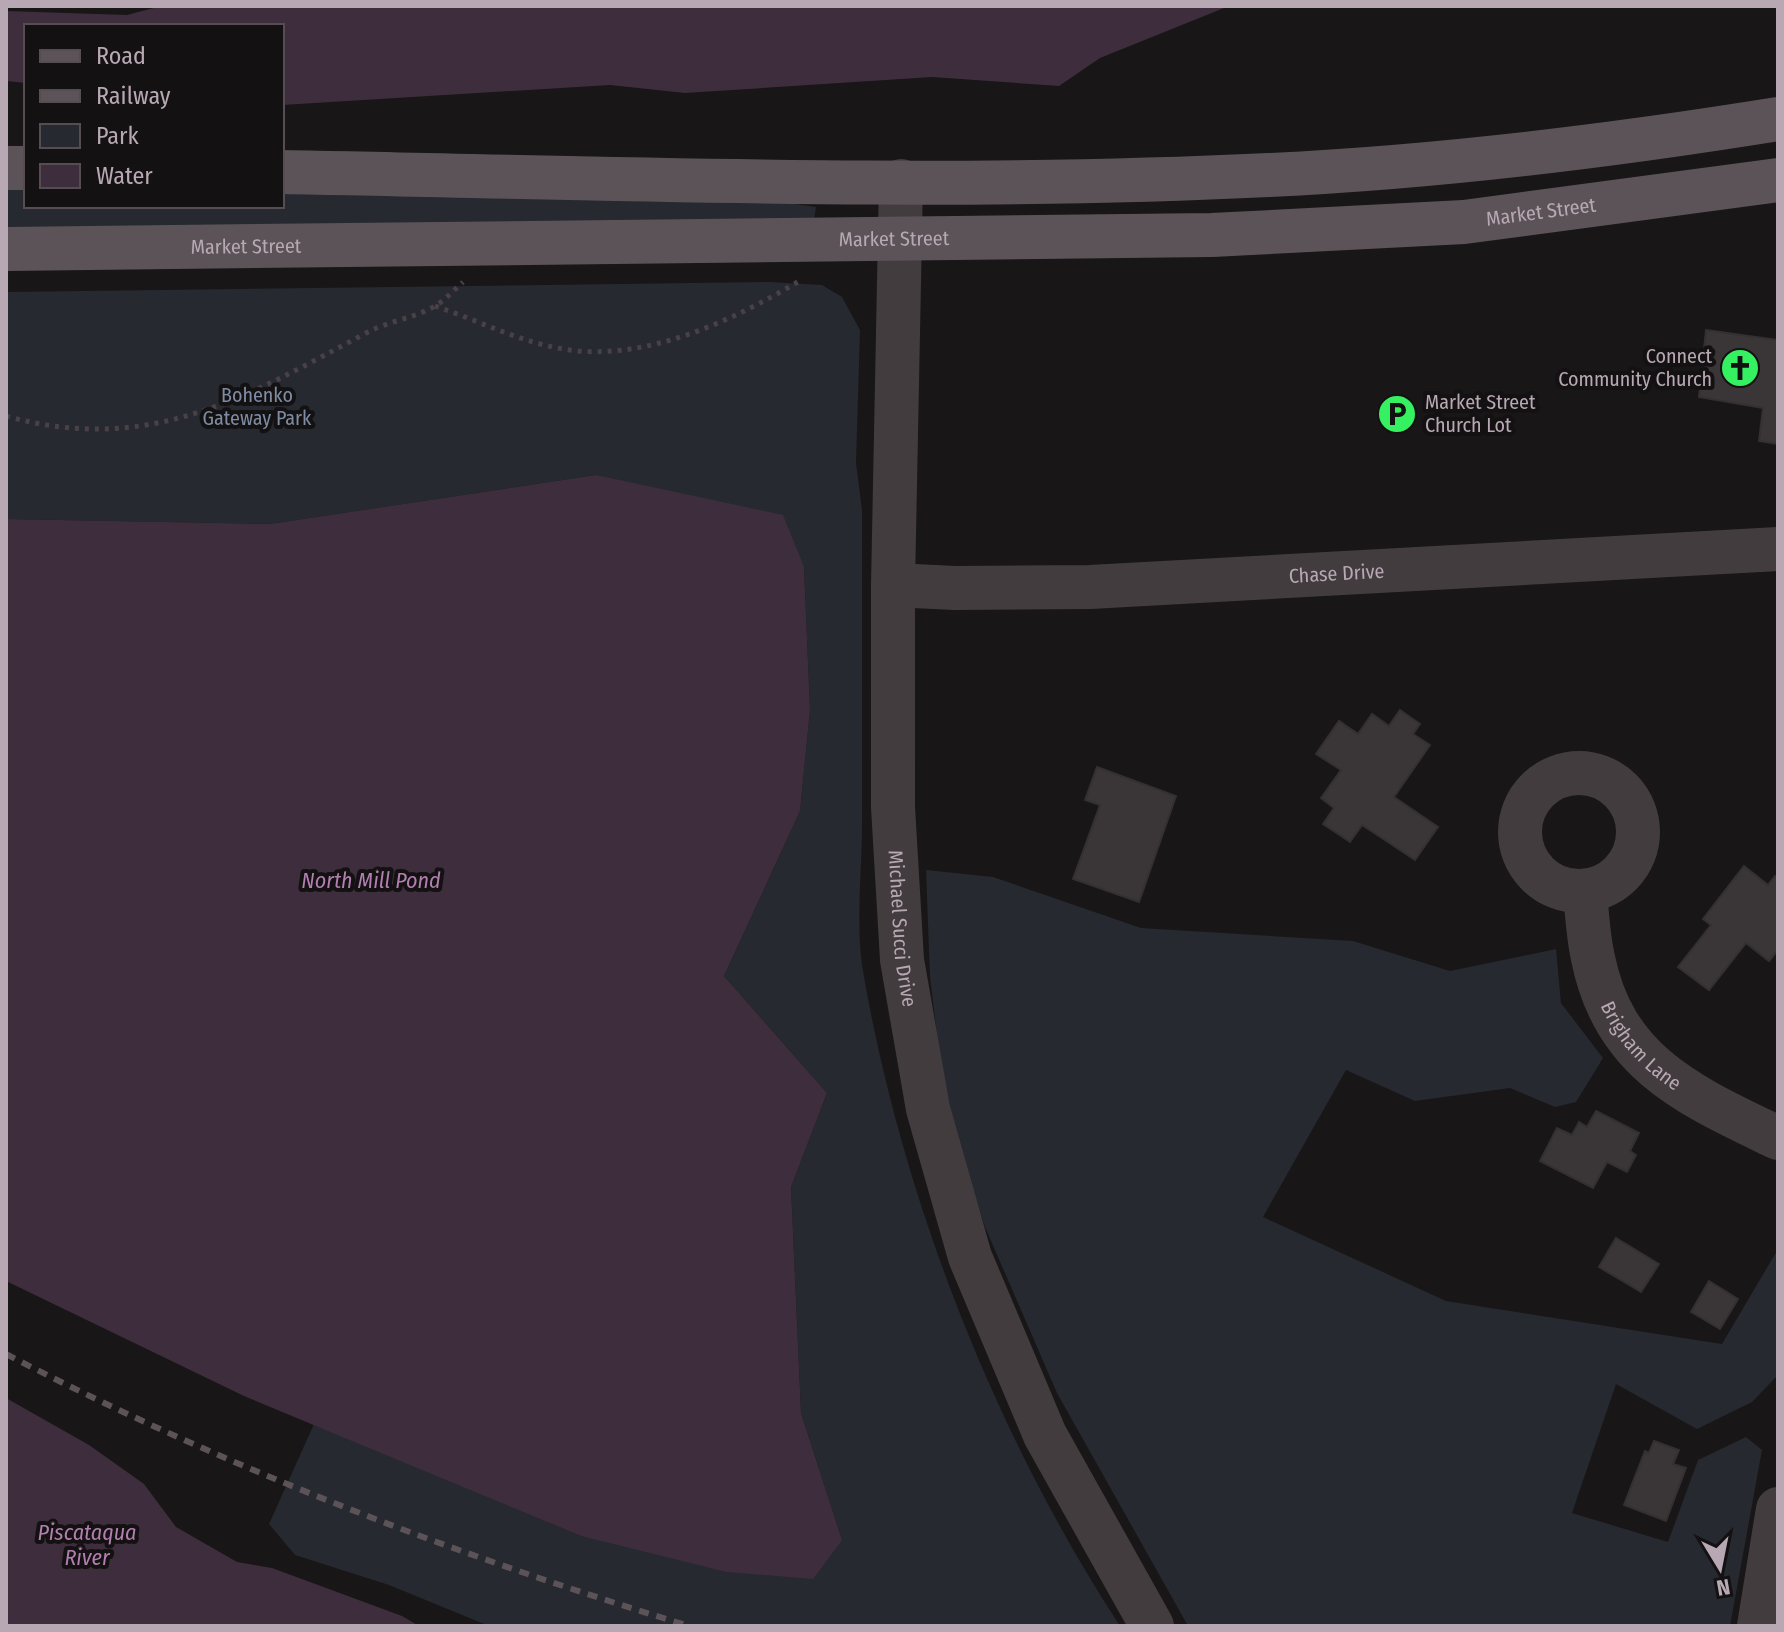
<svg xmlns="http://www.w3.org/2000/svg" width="1784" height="1632" viewBox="0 0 1784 1632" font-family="'Fira Sans Condensed',sans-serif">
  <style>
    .green { fill: #262930 }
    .water { fill: #3e2e3d }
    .building { fill: #3a3638; stroke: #343031; stroke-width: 2 }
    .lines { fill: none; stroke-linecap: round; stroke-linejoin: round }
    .path { stroke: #494147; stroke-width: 5; stroke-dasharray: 4 6; stroke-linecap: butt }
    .minor { stroke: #423c3f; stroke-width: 44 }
    .major { stroke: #5c5359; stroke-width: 44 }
    .rail { stroke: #5c5359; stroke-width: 6; stroke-dasharray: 10 8; stroke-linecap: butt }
    .labels { text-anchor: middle; stroke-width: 8; stroke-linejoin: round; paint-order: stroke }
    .street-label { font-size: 20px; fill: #b8a8b3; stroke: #131112 }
    .poi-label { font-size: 20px; fill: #b8a8b3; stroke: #131112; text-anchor: end }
    .park-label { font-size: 20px; fill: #7f8ca3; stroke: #131112 }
    .water-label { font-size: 22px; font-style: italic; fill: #b37fb0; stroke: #131112 }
  </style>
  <rect width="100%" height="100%" fill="#181617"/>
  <!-- green -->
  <g class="green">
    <polygon points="6,186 26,187 26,206 282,206 282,190 780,202 816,207 814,220 6,231"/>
    <path d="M771 282 822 285 842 297 860 330 856 463 862 510C862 615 862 720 862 825 862 869 856 922 862 965 900 1193 994 1433 1120 1626H489L389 1585 295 1555 269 1524 314 1424 581 1536 842 1540 801 1413 791 1187 827 1093 724 976 800 811 810 710 804 567 596 475 270 524 6 519V292Z"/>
    <polygon points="926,870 993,877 1141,928 1353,941 1450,971 1556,949 1561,1003 1603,1058 1576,1102 1555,1107 1510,1088 1415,1101 1346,1070 1263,1217 1446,1301 1722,1344 1778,1249 1778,1375 1752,1402 1697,1429 1616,1384 1572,1513 1668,1542 1698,1460 1746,1437 1762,1450 1730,1626 1188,1626 1057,1393 985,1227 946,1109 930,977"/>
  </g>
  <!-- water -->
  <g class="water">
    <polygon points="161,6 1229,6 1100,58 1059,86 932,77 685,93 610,85 282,105 282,26 26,26 26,83 6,81 6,11 127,15"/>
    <polygon points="596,475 783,515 804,567 810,710 800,811 724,976 827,1093 791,1187 801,1413 842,1540 813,1579 727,1572 581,1536 244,1396 6,1281 6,519 270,524"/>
    <polygon points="6,1398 89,1445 144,1484 176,1527 237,1562 272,1568 402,1616 419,1626 6,1626"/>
  </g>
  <!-- building -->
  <g class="building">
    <polygon points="1706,330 1778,340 1778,444 1759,441 1763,408 1699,397"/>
    <polygon points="1400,710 1420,724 1413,734 1430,745 1394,797 1438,827 1415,860 1362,825 1350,842 1323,824 1334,808 1321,798 1341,770 1316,754 1339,721 1358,734 1372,714 1389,726"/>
    <polygon points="1097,767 1176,796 1139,902 1073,879 1100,805 1085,800"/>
    <polygon points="1744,866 1768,885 1775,876 1778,879 1778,950 1769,961 1746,943 1709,990 1678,967 1711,925 1703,919"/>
    <polygon points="1596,1111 1639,1133 1630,1151 1636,1155 1627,1172 1607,1162 1593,1188 1540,1161 1557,1128 1572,1135 1579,1122 1587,1127"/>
    <polygon points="1616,1238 1659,1264 1641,1292 1599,1267"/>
    <polygon points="1709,1281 1738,1299 1720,1329 1691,1312"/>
    <polygon points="1654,1441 1679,1450 1673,1464 1686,1468 1666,1521 1624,1505 1645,1451 1649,1453"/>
  </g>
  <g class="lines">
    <!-- path -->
    <g class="path">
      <path d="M435 306C477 320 520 342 563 349 644 363 734 320 801 280"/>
      <path d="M6 416C149 456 246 397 368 332 389 321 415 318 435 306 445 300 454 290 463 282"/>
    </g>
    <!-- minor -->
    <g class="minor">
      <path id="s1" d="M901 181 893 585V807L902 960 928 1109 970 1257 1045 1435 1152 1626"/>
      <path id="s2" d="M893 585 955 588 1090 587 1778 549"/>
      <circle cx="1579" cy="832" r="59"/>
      <path id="s3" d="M1585 891C1587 913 1588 936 1593 958 1614 1064 1691 1096 1778 1138"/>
      <polyline points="1759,1626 1778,1509"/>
    </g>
    <!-- major -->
    <g class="major">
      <polyline points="6,168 26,168"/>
      <path d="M282 172C610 178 941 191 1269 175 1439 167 1610 146 1778 119"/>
      <path id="s4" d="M6 249 1212 235 1464 222 1778 180"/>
    </g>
    <!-- rail -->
    <path class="rail" d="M6 1354C223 1467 455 1555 689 1626"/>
  </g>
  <!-- icons -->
  <defs>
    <g id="church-disc" transform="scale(2)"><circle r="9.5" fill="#35f161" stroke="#131112"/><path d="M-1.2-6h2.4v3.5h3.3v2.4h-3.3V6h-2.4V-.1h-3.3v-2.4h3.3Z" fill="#111"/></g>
    <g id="parking-disc" transform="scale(2)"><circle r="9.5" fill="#35f161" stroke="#131112"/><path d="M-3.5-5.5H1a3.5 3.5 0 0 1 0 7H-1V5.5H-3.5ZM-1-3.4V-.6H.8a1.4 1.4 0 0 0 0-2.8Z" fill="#111"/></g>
  </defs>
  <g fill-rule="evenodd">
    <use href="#church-disc" x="1740" y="368"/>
    <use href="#parking-disc" x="1397" y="414"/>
  </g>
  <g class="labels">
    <!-- street labels -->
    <g class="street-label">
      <text dy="7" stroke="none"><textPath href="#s4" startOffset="1536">Market Street</textPath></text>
      <text dy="7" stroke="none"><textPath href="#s4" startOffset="888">Market Street</textPath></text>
      <text dy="7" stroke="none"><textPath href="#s4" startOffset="240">Market Street</textPath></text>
      <text dy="7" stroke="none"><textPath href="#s2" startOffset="444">Chase Drive</textPath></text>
      <text dy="7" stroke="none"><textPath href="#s1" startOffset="748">Michael Succi Drive</textPath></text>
      <text dy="7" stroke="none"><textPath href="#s3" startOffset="170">Brigham Lane</textPath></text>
    </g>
    <!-- poi labels -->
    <g class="poi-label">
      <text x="1712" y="363">Connect<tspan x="1712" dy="23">Community Church</tspan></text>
      <text x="1425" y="409" text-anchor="start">Market Street<tspan x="1425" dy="23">Church Lot</tspan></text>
    </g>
    <!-- park labels -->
    <g class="park-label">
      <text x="257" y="402">Bohenko<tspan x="257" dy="23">Gateway Park</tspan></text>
    </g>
    <!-- water labels -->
    <g class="water-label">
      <text x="371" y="888">North Mill Pond</text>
      <text x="87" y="1540">Piscataqua<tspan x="87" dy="25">River</tspan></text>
    </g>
  </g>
  <!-- border -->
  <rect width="1784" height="1632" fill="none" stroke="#b8a8b3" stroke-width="16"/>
  <!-- legend -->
  <rect x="24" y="24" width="260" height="184" fill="#131112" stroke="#554d52" stroke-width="2"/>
  <rect x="40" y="50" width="40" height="12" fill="#5c5359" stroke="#554d52" stroke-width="2"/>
  <text x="96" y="64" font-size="24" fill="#b8a8b3">Road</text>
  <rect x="40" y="90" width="40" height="12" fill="#5c5359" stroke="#554d52" stroke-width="2"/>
  <text x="96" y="104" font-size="24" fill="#b8a8b3">Railway</text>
  <rect x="40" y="124" width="40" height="24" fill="#262930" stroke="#554d52" stroke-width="2"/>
  <text x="96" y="144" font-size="24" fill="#b8a8b3">Park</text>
  <rect x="40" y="164" width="40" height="24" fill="#3e2e3d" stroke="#554d52" stroke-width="2"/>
  <text x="96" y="184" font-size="24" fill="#b8a8b3">Water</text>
  <!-- north arrow -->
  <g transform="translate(1720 1568) rotate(170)" stroke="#131112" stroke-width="6" paint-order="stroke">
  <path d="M0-6L14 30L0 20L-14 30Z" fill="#b8a8b3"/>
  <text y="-12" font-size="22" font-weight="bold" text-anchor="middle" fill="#b8a8b3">N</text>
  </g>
</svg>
